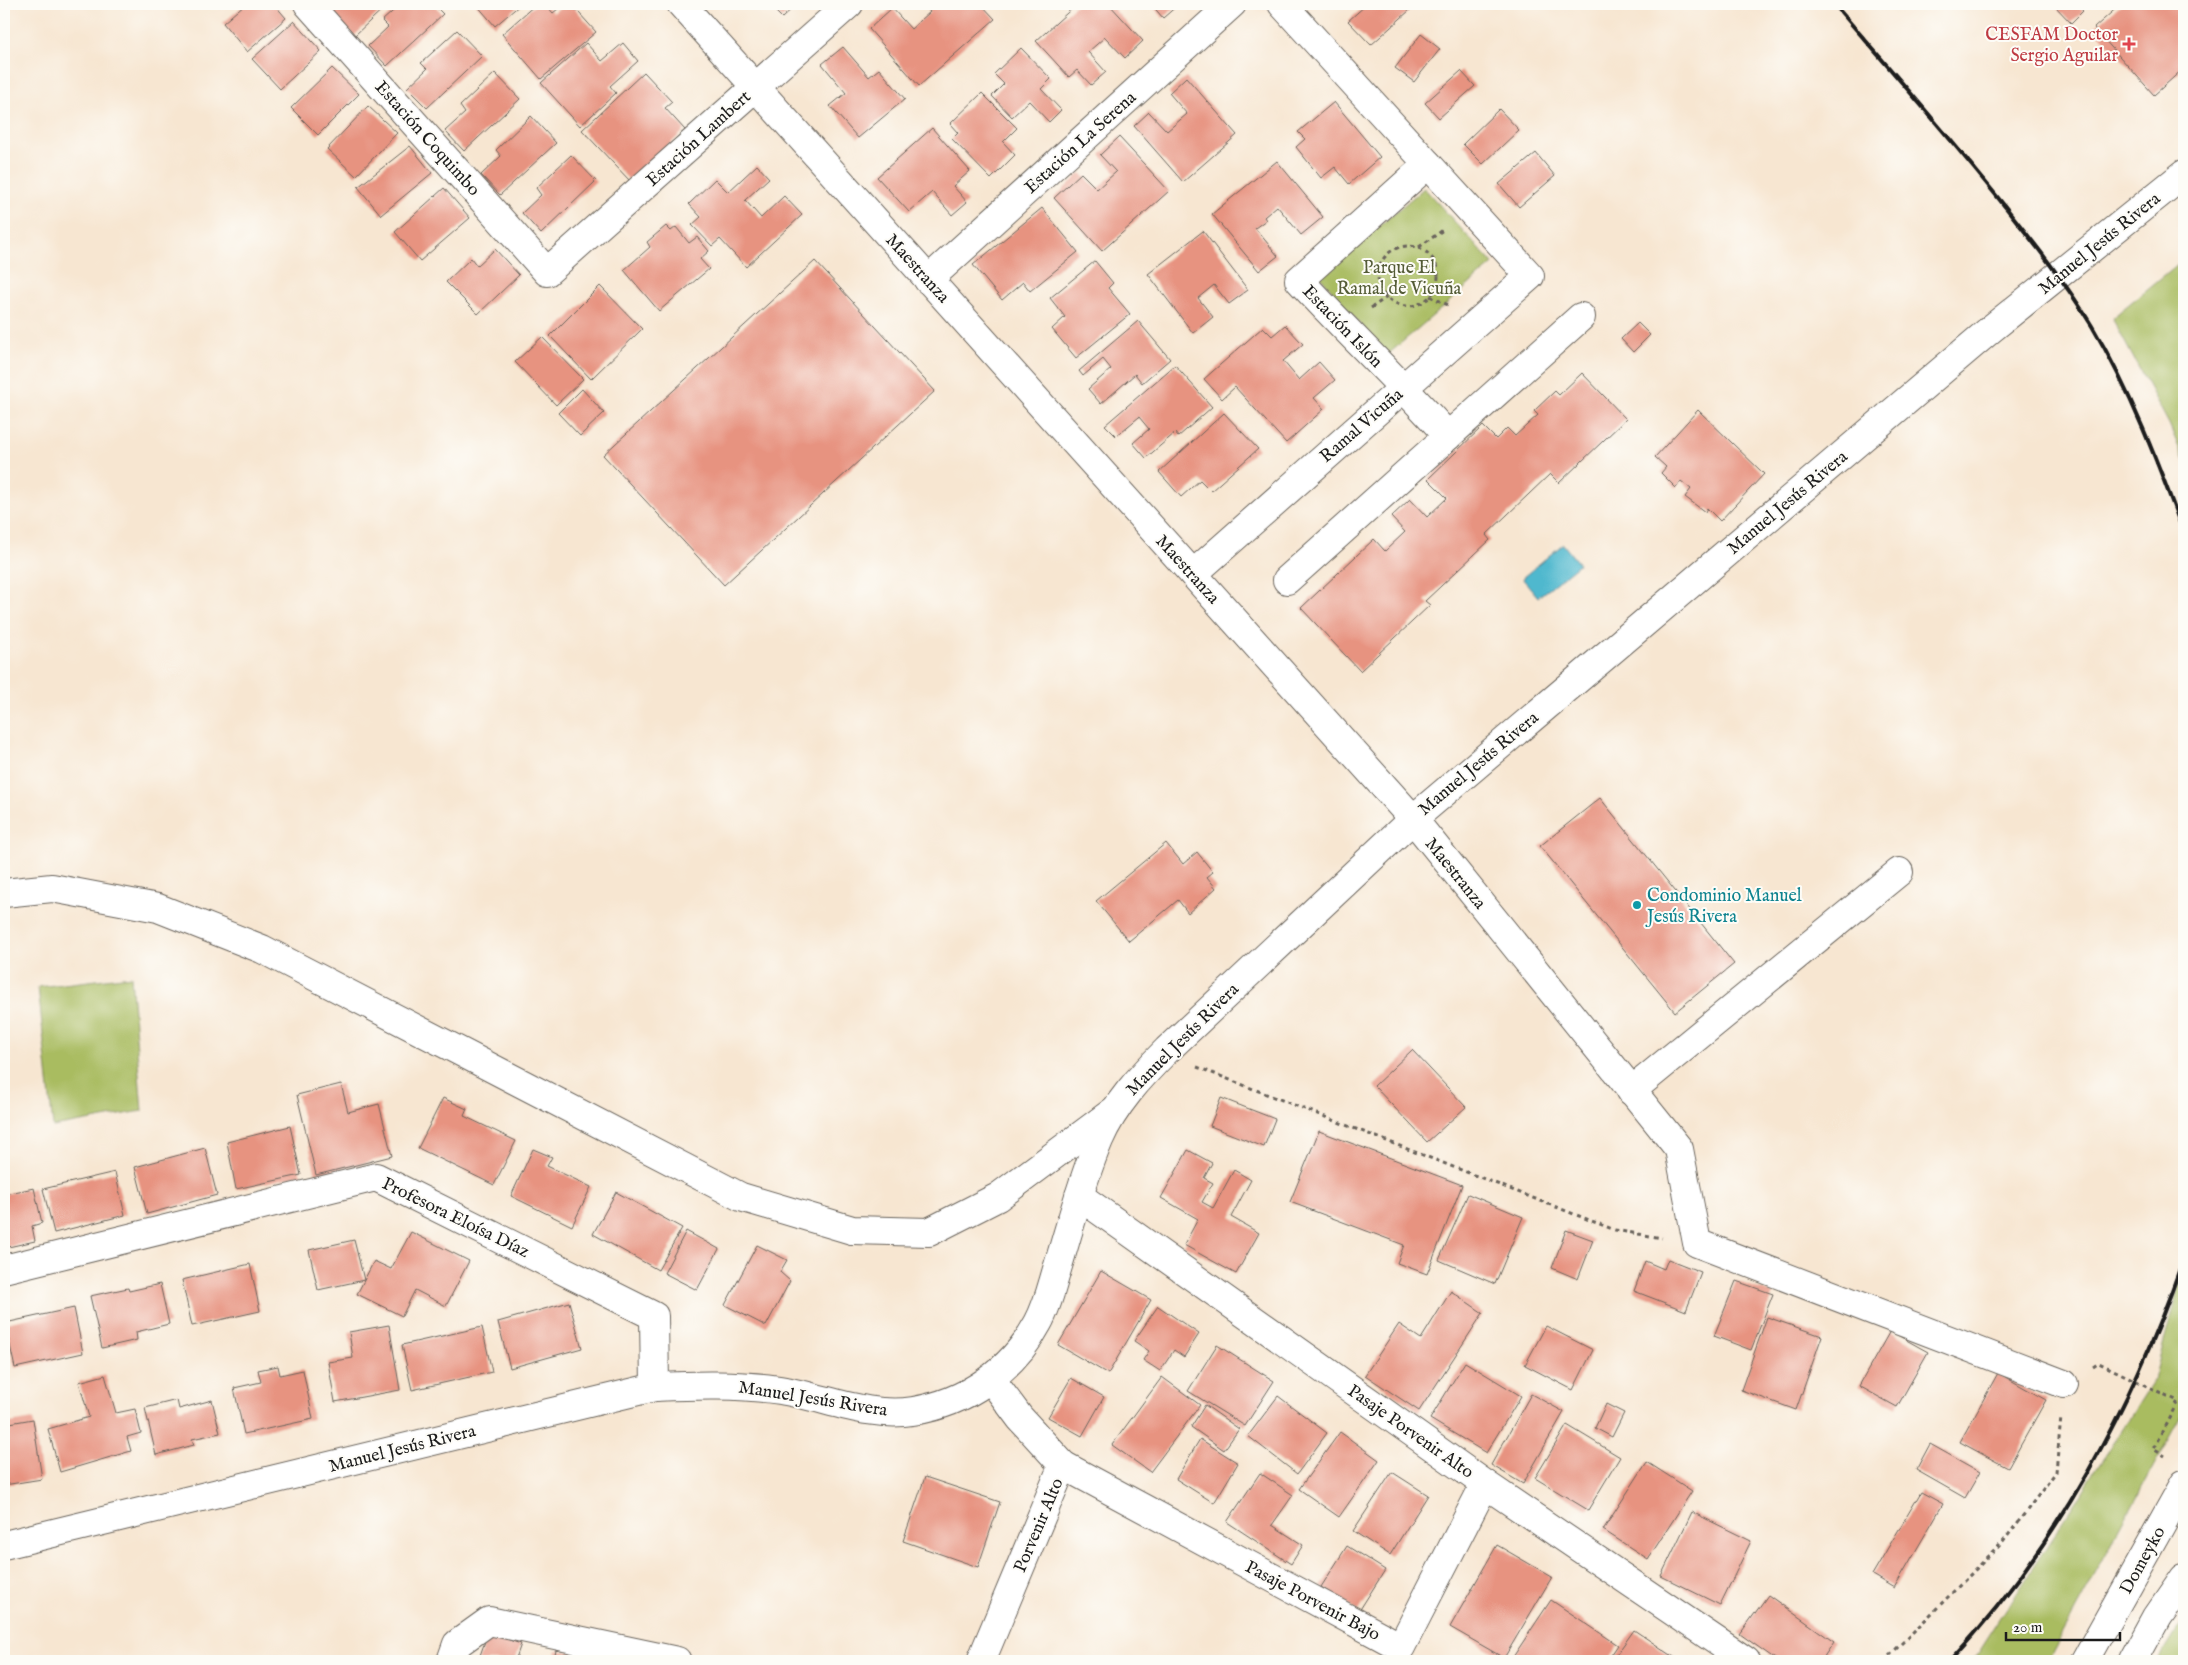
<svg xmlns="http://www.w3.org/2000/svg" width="2188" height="1665" viewBox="0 0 2188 1665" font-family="'IM FELL English',serif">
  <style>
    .green { fill: #a9bc60; stroke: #626c3e }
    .water { fill: #50b8ce; stroke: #366a75 }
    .building { fill: #e79380 }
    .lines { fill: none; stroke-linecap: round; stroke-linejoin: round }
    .minor-casing { stroke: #69635b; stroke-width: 30 }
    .major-casing { stroke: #69635b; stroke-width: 30 }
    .highway-casing { stroke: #69635b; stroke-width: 30 }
    .path { stroke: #69635b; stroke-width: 3; stroke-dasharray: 4 4; stroke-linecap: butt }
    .minor { stroke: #fff; stroke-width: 28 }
    .major { stroke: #fff; stroke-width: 28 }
    .highway { stroke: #fff; stroke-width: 28 }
    .rail { stroke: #1c1c1c; stroke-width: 4 }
    .health-dot { fill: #e0444e; stroke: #fdfcf7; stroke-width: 2 }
    .culture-dot { fill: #0f9aa8; stroke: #fdfcf7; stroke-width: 2 }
    .labels { text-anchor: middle; stroke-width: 4; stroke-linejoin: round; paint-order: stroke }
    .health-label { font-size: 18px; fill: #be3a42; stroke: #fdfcf7; text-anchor: end }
    .street-label { font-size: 18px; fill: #1c1c1c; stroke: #fdfcf7 }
    .park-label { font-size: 18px; fill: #545c37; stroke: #fdfcf7 }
    .culture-label { font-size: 18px; fill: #0d838f; stroke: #fdfcf7; text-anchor: start }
  </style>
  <rect width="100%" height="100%" fill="#fdfcf7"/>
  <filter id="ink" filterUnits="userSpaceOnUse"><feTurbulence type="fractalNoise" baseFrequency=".02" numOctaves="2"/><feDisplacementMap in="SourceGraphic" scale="10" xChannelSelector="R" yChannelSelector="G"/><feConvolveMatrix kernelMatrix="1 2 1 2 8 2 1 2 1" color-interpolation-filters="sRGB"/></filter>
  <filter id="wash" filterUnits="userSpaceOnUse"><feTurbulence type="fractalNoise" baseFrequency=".0096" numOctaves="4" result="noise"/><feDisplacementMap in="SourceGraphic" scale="20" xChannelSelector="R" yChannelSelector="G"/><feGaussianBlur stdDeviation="1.12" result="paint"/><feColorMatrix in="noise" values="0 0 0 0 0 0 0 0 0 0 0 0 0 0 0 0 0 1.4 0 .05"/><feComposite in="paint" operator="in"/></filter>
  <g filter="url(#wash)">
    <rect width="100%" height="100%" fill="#f7e6d1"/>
    <!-- green -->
    <g class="green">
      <polygon points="1424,188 1493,264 1386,356 1320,276"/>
      <polygon points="2184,259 2184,460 2169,424 2112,318"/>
      <polygon points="131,976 142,1111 53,1127 38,987"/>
      <polygon points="2184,1264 2184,1410 2048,1661 1970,1661 1979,1651 2154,1380"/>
      <polygon points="2184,1617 2184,1661 2157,1661"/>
    </g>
    <!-- water -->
    <polygon class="water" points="1563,544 1579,564 1538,597 1522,578"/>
    <g id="blocks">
      <!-- building -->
      <g class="building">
        <polygon points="245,4 274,4 286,18 247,52 223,23"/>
        <polygon points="323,4 388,4 354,36"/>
        <polygon points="401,4 433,4 443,14 387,66 368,46 388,27 382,21"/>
        <polygon points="476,4 521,4 495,26"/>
        <polygon points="536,4 545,4 553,13 564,4 571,4 596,32 541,79 502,34"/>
        <polygon points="768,4 797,4 782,18"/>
        <polygon points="923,4 981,4 995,19 919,86 869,29 892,8 911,29 930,12"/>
        <polygon points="1077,4 1109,4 1143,41 1125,58 1105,37 1088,52 1106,72 1091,85 1077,70 1069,77 1036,41"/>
        <polygon points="1151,4 1179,4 1163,18"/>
        <polygon points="1367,4 1405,4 1410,10 1371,45 1348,21"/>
        <polygon points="2053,4 2076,4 2083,11 2071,23"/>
        <polygon points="2121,4 2184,4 2184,68 2154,95 2094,28"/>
        <polygon points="294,21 321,51 280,89 252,59"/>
        <polygon points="457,30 482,56 427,108 407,88 427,69 421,63"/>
        <polygon points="1421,34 1440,49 1414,82 1395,68"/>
        <polygon points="586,43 602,61 623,43 638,61 610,86 616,93 580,126 541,83"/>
        <polygon points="843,47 869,77 879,69 905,99 858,138 830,106 846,93 822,64"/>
        <polygon points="1021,48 1051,79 1041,89 1061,110 1049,122 1029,101 1012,117 992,96 1004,84 994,74"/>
        <polygon points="332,68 359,94 318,135 291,108"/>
        <polygon points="1461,71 1475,86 1439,118 1425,103"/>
        <polygon points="644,72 672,102 665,108 685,130 630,181 582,130"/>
        <polygon points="495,73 520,99 464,151 445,131 465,113 460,106"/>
        <polygon points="1186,77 1237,135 1183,182 1134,126 1149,112 1167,131 1187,114 1169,93"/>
        <polygon points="982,93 1017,128 1003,142 1015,155 991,179 952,139 958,133 950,124"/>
        <polygon points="1334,102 1380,157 1349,184 1335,167 1321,178 1296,147 1305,139 1298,132"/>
        <polygon points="368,106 397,133 356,176 327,149"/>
        <polygon points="1499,109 1519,130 1483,164 1463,144"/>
        <polygon points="531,116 556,143 500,195 481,175 501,156 496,150"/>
        <polygon points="932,128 970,171 953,186 967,202 952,215 932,192 909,212 877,177"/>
        <polygon points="1119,137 1169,191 1102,251 1054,198 1081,173 1097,189 1116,172 1100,155"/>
        <polygon points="410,146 432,173 381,215 358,187"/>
        <polygon points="1536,153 1555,176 1519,207 1499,184"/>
        <polygon points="571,155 596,181 541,234 522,213 541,195 536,188"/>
        <polygon points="1277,161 1323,217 1301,235 1277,206 1264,217 1266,220 1255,228 1278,256 1259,271 1212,214"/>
        <polygon points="757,165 769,178 745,200 761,218 784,196 802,215 746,267 720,239 712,246 692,225 701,217 689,204 715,179 728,192"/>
        <polygon points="444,188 470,218 420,261 395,232"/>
        <polygon points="1042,208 1078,252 1030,291 1023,282 1002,300 973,265"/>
        <polygon points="666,226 671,231 676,227 689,243 697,237 709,251 700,259 709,269 659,311 624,270 650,247 647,242"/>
        <polygon points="1203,231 1248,290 1229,304 1214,285 1198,298 1213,317 1193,333 1148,274"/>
        <polygon points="495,249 519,275 478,314 446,282 471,258 477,266"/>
        <polygon points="815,261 935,391 724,585 603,455"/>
        <polygon points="1095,261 1113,283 1108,288 1130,314 1076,358 1052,329 1065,317 1050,298"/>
        <polygon points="600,286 642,329 591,379 550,336"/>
        <polygon points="1138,321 1170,359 1142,383 1135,374 1101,404 1088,389 1111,369 1103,359 1083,376 1079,371"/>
        <polygon points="1638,323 1650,335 1633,352 1621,339"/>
        <polygon points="1285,325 1303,344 1283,361 1299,380 1319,362 1335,380 1314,398 1324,409 1286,443 1235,387 1222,399 1204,379 1263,327 1272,336"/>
        <polygon points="542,337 583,379 556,405 515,362"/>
        <polygon points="1175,365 1212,407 1178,437 1175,433 1146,458 1133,443 1149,429 1139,417 1116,436 1105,425"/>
        <polygon points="1582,373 1626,419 1559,483 1550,474 1486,535 1490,540 1425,601 1430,605 1360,671 1301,608 1374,539 1385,551 1405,532 1391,517 1410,499 1427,517 1447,498 1428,479 1483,426 1496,439 1507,428 1515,436 1538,415 1534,411 1555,391 1559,395"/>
        <polygon points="582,389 604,413 580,436 558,413"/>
        <polygon points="1698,410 1764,474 1720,521 1707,508 1705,512 1685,497 1691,489 1681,481 1676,488 1661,473 1666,467 1655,457"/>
        <polygon points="1224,413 1258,449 1211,491 1200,480 1181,497 1159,472"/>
        <polygon points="1600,798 1734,964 1675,1012 1540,846"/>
        <polygon points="1166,843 1183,864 1197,852 1213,872 1207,877 1216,888 1188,913 1178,900 1129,941 1096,901"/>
        <polygon points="1412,1050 1466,1107 1427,1142 1374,1086"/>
        <polygon points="341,1084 348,1112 379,1104 392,1156 316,1175 297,1095"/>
        <polygon points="443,1098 467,1109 464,1116 516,1141 494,1185 418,1148"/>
        <polygon points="1221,1098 1275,1119 1264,1147 1210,1126"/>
        <polygon points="290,1126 301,1175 236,1189 227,1142"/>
        <polygon points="4,1127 7,1146 4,1147"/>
        <polygon points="1319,1131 1462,1185 1427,1274 1397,1263 1404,1245 1290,1202"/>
        <polygon points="205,1148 217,1195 147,1214 135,1167"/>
        <polygon points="533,1149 552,1157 547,1166 591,1187 572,1226 511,1196"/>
        <polygon points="1188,1150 1212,1163 1204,1178 1213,1183 1202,1202 1213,1208 1234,1170 1251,1180 1231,1217 1259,1233 1236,1274 1184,1245 1198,1219 1161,1198"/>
        <polygon points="115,1172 125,1215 54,1233 43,1189"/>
        <polygon points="34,1188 42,1223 32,1226 35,1241 4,1248 4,1194"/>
        <polygon points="616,1192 682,1228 658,1270 593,1234"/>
        <polygon points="1468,1194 1523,1217 1495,1284 1439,1260"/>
        <polygon points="1566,1230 1593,1240 1578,1279 1552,1268"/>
        <polygon points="686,1231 719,1249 697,1290 664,1273"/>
        <polygon points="411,1232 469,1261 446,1306 415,1290 402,1316 357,1294 374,1261 391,1269"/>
        <polygon points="354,1240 364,1280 318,1290 309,1250"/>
        <polygon points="757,1245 787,1260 780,1272 790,1281 766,1326 725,1305"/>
        <polygon points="1668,1259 1701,1272 1686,1311 1634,1291 1645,1261 1664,1269"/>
        <polygon points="250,1264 260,1311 192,1326 182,1280"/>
        <polygon points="1101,1271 1151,1300 1108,1374 1058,1345"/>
        <polygon points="1736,1281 1773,1294 1751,1350 1714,1336"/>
        <polygon points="160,1284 169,1324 136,1332 137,1340 102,1348 90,1296 128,1288 129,1291"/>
        <polygon points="1451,1291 1483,1313 1419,1411 1365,1375 1399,1324 1421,1339"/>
        <polygon points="569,1302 582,1348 510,1368 498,1322"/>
        <polygon points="1158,1306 1199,1334 1184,1357 1174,1350 1160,1371 1143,1360 1149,1351 1134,1341"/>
        <polygon points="74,1308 83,1353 15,1368 5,1323"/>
        <polygon points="1767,1317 1822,1336 1796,1410 1741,1390"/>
        <polygon points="389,1325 400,1390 335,1402 328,1362 353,1358 349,1332"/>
        <polygon points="1546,1326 1593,1350 1573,1390 1525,1365"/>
        <polygon points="482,1327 492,1372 412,1390 402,1345"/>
        <polygon points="1890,1331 1928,1352 1897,1407 1859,1386"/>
        <polygon points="1217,1345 1274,1381 1245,1426 1188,1391"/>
        <polygon points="1465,1362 1521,1396 1486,1453 1430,1419"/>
        <polygon points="278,1366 280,1375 303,1370 313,1419 244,1434 234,1388 261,1382 258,1370"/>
        <polygon points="1998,1373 2046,1400 2008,1468 1960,1442"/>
        <polygon points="105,1375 116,1413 135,1409 141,1433 127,1437 131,1451 60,1472 48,1429 89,1417 79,1382"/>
        <polygon points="1162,1377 1200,1405 1150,1472 1112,1445"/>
        <polygon points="1071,1378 1104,1397 1082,1436 1048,1417"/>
        <polygon points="1531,1394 1564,1412 1523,1484 1491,1465"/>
        <polygon points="1278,1396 1327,1433 1297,1474 1248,1436"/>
        <polygon points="177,1400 179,1409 212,1400 220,1433 192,1439 194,1445 156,1455 145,1408"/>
        <polygon points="1606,1404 1624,1413 1612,1437 1595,1428"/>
        <polygon points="1205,1405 1239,1429 1224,1450 1191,1427"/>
        <polygon points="33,1419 42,1479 4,1485 4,1424"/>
        <polygon points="1567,1425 1620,1457 1588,1510 1535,1478"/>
        <polygon points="1340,1432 1379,1460 1339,1517 1299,1489"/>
        <polygon points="1200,1439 1238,1463 1214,1503 1176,1479"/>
        <polygon points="1930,1444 1980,1472 1965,1498 1916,1470"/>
        <polygon points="1647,1462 1692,1491 1648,1559 1603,1530"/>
        <polygon points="1392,1472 1428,1495 1390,1555 1353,1531"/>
        <polygon points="1260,1473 1293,1495 1272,1525 1303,1545 1291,1564 1227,1522"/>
        <polygon points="925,1477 1000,1502 978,1567 903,1541"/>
        <polygon points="1921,1492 1943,1504 1894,1588 1872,1575"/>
        <polygon points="1692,1512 1751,1541 1720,1605 1661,1576"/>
        <polygon points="1497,1545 1552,1577 1504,1658 1450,1627"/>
        <polygon points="1347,1546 1385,1570 1359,1611 1321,1587"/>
        <polygon points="1768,1595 1834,1642 1821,1661 1778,1661 1740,1634"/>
        <polygon points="1551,1600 1618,1645 1607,1661 1520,1661 1513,1657"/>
        <polygon points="1634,1630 1680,1661 1612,1661"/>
        <polygon points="488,1633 521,1644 515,1661 478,1661"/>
        <polygon points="556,1650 612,1659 612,1661 554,1661"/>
      </g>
    </g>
  </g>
  <g filter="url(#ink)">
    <use href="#blocks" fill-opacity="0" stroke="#69635b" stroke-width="1"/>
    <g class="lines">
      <!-- minor casing -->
      <g class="minor-casing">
        <g id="minor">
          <polyline points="308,4 547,272 849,4"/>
          <polyline points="681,4 1413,819 1679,1149 1697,1243 2064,1384"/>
          <path d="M1428 164 1299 280C1348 333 1400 382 1448 436"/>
          <polyline points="928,280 1232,4"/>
          <polyline points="1193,574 1530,276 1282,4"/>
          <polyline points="1287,580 1581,317"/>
          <polyline points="4,893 52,888 158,908 262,949 741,1197 852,1230 929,1232 998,1197 1115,1110"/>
          <polyline points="1631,1091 1899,872"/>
          <polyline points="1079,1196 1485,1484 1746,1661"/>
          <polyline points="4,1269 376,1177 654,1316 655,1387"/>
          <polyline points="1063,1465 1401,1647 1485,1484"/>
          <polyline points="451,1661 457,1644 489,1621 677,1661"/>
          <polyline points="981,1661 1063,1465 1020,1418 991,1379"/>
        </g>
      </g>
      <!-- major casing -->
      <g class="major-casing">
        <g id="major">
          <path d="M4 1545 655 1387C697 1385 738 1384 780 1390 825 1397 867 1418 913 1411 966 1403 1013 1370 1038 1323 1048 1305 1052 1285 1058 1266 1071 1223 1082 1180 1099 1140 1114 1105 1141 1076 1167 1050L1413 819 1991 329 2184 174"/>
          <polyline points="2085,1661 2184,1484"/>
        </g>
      </g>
      <!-- highway casing -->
      <g class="highway-casing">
        <polyline id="highway" points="2133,1661 2157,1617 2184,1578"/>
      </g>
      <!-- path -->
      <g class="path">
        <circle cx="1408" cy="276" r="30"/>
        <polyline points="1419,247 1443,230"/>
        <polyline points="1430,296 1448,305"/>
        <polyline points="1371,308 1387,297"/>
        <polyline points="1197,1067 1615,1230 1662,1238"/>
        <polyline points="2093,1367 2099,1363 2178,1401 2153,1449 2165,1456"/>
        <polyline points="1884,1661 2003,1542 2056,1472 2061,1417"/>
      </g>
      <!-- minor -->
      <use href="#minor" class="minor"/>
      <!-- major -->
      <use href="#major" class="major"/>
      <!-- highway -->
      <use href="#highway" class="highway"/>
      <!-- rail -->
      <g class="rail">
        <path d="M1834 4C1891 70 1948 135 2003 204 2034 243 2066 283 2092 326 2131 392 2158 463 2184 534"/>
        <path d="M1950 1661C2057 1547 2134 1403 2184 1257"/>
      </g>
    </g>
  </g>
  <!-- markers -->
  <path class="health-dot" d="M2126.5 36.5h5v5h5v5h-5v5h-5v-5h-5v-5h5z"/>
  <circle class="culture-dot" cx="1637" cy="905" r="5"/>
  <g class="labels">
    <!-- health labels -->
    <g class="health-label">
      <text x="2118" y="40">CESFAM Doctor<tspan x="2118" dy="21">Sergio Aguilar</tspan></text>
    </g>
    <!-- street labels -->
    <g class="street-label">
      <text transform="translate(428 138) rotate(48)" y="6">Estación Coquimbo</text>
      <text transform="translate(698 138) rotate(-42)" y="6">Estación Lambert</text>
      <text transform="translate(1080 142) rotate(-42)" y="6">Estación La Serena</text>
      <text transform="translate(2099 243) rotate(-39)" y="6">Manuel Jesús Rivera</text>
      <text transform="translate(918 268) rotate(48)" y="6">Maestranza</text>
      <text transform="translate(1343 326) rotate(46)" y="6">Estación Islón</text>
      <text transform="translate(1361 425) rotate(-41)" y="6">Ramal Vicuña</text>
      <text transform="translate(1787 502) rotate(-40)" y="6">Manuel Jesús Rivera</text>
      <text transform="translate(1188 569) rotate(48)" y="6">Maestranza</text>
      <text transform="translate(1478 763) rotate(-40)" y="6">Manuel Jesús Rivera</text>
      <text transform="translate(1456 873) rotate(51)" y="6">Maestranza</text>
      <text transform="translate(1182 1039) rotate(-45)" y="6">Manuel Jesús Rivera</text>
      <text transform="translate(456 1217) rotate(26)" y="6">Profesora Eloísa Díaz</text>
      <text transform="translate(813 1398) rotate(9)" y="6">Manuel Jesús Rivera</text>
      <text transform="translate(1411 1431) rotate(35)" y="6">Pasaje Porvenir Alto</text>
      <text transform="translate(402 1448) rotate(-14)" y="6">Manuel Jesús Rivera</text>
      <text transform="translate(1038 1525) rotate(-67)" y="6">Porvenir Alto</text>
      <text transform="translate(2142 1560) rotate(-61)" y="6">Domeyko</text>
      <text transform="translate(1313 1600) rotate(28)" y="6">Pasaje Porvenir Bajo</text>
    </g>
    <!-- park labels -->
    <g class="park-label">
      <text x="1399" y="273">Parque El<tspan x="1399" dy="21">Ramal de Vicuña</tspan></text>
    </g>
    <!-- culture labels -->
    <g class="culture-label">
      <text x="1647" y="901">Condominio Manuel<tspan x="1647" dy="21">Jesús Rivera</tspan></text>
    </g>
  </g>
  <!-- margin -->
  <rect width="2188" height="1665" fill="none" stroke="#fdfcf7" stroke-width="20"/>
  <!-- scale -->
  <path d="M2006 1632v8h114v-8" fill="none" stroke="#1c1c1c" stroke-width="2.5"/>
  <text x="2013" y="1632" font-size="15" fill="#1c1c1c" stroke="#fdfcf7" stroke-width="4" paint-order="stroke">20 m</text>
</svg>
